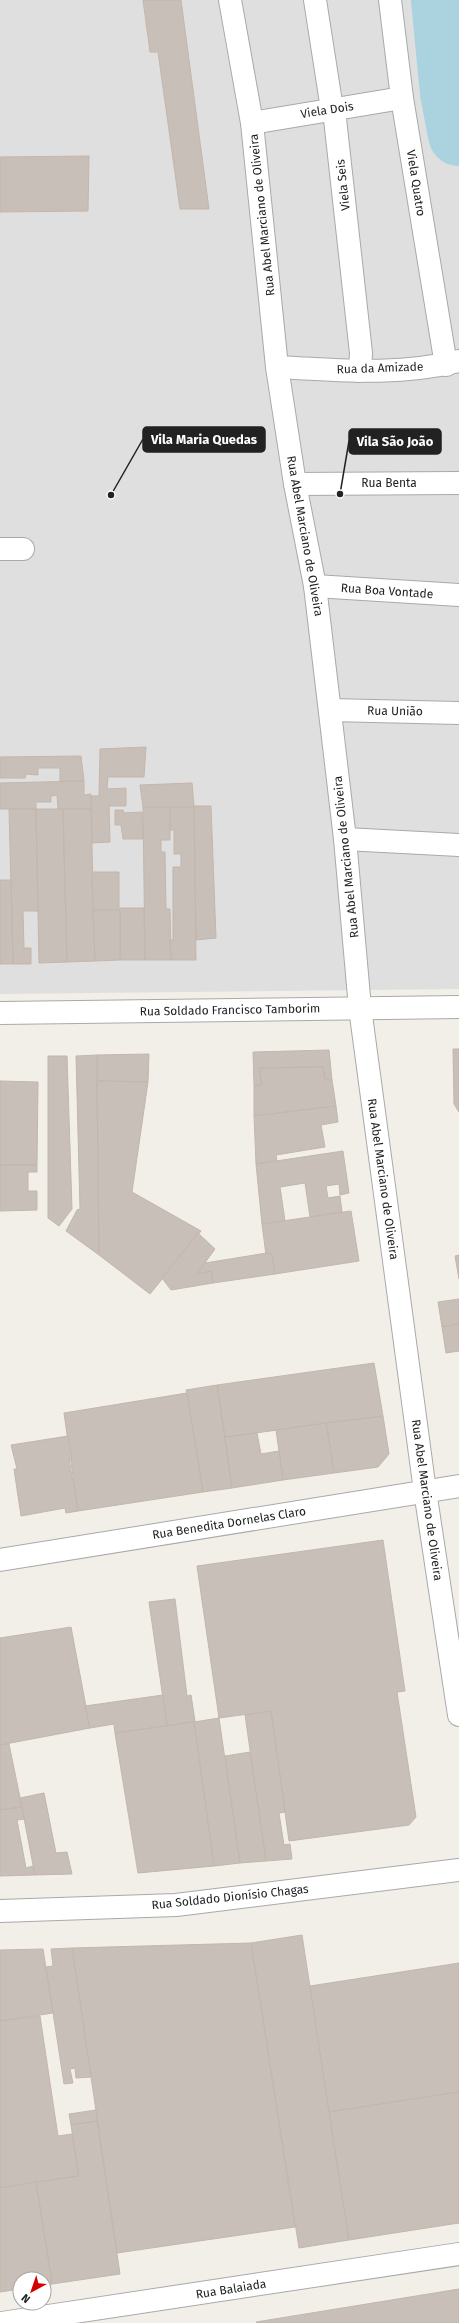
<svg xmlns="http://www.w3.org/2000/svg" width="459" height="2323" viewBox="0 0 459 2323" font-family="'Fira Sans',sans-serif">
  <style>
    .residential { fill: #e0dfdf }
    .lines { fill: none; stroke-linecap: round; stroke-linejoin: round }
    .river { stroke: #aad3df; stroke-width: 62 }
    .building { fill: #c7bfb8; stroke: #c4b6ab }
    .minor-casing { stroke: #a9a9a9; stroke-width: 24 }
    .minor { stroke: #fff; stroke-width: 22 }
    .labels { text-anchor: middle; stroke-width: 3; stroke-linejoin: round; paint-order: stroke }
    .street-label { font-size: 12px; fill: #222; stroke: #fff }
    .leader { fill: none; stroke: #222; stroke-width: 1.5 }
    .callout-dot { fill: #222; stroke: #fff; stroke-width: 1.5 }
    .callout { fill: #222; stroke: #222; stroke-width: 1.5 }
    .callout-label { font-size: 13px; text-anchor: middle; font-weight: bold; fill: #fff }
  </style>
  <rect width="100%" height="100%" fill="#f2efe9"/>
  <!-- residential -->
  <polygon class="residential" points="0,0 459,0 459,989 0,994"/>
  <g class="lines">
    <!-- river -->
    <polyline class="river" points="442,0 451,93 459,135"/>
  </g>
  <!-- building -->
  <g class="building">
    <polygon points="143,0 181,0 209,209 180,209 158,52 150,52"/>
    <polygon points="89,156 88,211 0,212 0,157"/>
    <polygon points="146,747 144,777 108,777 107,789 126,788 126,806 109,806 110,842 92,843 91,796 99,796 100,749"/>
    <polygon points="81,756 84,781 60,781 60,768 38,768 38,775 26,774 25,778 0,778 0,757"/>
    <polygon points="84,781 84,795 91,794 91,809 58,809 57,795 51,796 51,802 36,802 36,809 0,809 0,783"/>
    <polygon points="192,783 194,806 211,806 216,938 196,940 194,807 143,807 140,785"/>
    <polygon points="143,807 170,807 170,840 161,840 161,852 165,852 166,909 170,909 171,960 145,960"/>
    <polygon points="170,807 194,807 196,960 171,960 170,940 173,940 173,867 181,867 181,854 174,854 174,830 170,830"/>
    <polygon points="9,809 36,809 38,911 23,911 24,948 31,948 31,964 13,964"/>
    <polygon points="36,809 63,809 67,962 39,963"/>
    <polygon points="63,809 91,809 95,961 67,962"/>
    <polygon points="115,810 123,810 124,813 142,812 143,839 123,839 121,825 115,825"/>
    <polygon points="92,872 119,872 119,908 144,908 145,960 120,960 120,910 93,910"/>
    <polygon points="0,880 11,880 13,964 0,964"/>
    <polygon points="93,910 120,910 120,960 95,961"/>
    <polygon points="453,1049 459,1049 459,1112 454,1104"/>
    <polygon points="329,1050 332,1080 325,1080 323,1067 259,1068 262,1085 254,1086 253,1052"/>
    <polygon points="149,1054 148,1082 97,1081 97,1055"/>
    <polygon points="97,1055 97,1081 99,1255 66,1231 77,1210 80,1209 76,1056"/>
    <polygon points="48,1056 67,1056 72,1209 59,1226 48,1218"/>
    <polygon points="323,1067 325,1080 332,1080 336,1106 254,1116 254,1086 262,1085 259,1068"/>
    <polygon points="0,1081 38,1082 37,1165 0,1165"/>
    <polygon points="97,1081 148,1082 132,1192 201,1231 150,1294 99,1255"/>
    <polygon points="336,1106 338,1122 321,1125 325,1147 276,1155 277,1161 256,1164 254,1116"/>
    <polygon points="343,1151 349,1193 340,1195 339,1184 326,1186 328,1198 340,1196 342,1212 310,1217 305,1183 280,1187 285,1221 262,1224 256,1164"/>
    <polygon points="0,1165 37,1165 37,1172 28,1172 28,1191 37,1191 37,1210 0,1211"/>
    <polygon points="351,1211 359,1261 275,1274 272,1254 266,1255 262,1224"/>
    <polygon points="198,1233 215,1249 197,1274 211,1271 213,1283 171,1290 162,1278"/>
    <polygon points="267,1253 272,1254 275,1274 213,1283 211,1271 197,1274 205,1263"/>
    <polygon points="459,1255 459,1279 455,1256"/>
    <polygon points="459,1299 459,1324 442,1327 438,1302"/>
    <polygon points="459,1324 459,1351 446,1353 442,1327"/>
    <polygon points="374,1363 383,1416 225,1437 217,1385"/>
    <polygon points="217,1385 232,1488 203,1492 186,1390"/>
    <polygon points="187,1393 203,1492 78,1511 64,1413"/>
    <polygon points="383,1416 389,1454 378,1467 334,1473 326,1423"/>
    <polygon points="326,1423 334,1473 283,1480 276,1430"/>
    <polygon points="257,1433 261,1454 279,1451 283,1480 232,1488 225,1437"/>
    <polygon points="68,1436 72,1459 69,1459 78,1511 66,1513 65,1508 21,1516 14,1469 17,1469 11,1445"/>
    <polygon points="383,1540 405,1691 397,1692 416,1817 409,1825 289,1841 271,1711 219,1718 197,1566"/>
    <polygon points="175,1599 187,1696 191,1695 195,1721 167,1726 149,1602"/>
    <polygon points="71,1627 90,1728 0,1745 0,1638"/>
    <polygon points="163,1695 167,1726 115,1733 114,1724 90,1728 85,1706"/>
    <polygon points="271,1711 285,1812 279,1813 284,1845 290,1844 292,1859 266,1861 245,1715"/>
    <polygon points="219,1718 240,1863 214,1866 194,1722"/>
    <polygon points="194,1722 214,1866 138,1873 115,1733"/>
    <polygon points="9,1744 22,1807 0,1810 0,1745"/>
    <polygon points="250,1752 266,1861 240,1863 225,1756"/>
    <polygon points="44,1793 56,1853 67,1852 72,1874 35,1875 20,1798"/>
    <polygon points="22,1807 24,1819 17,1820 26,1868 33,1866 35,1875 0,1876 0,1810"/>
    <polygon points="302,1935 349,2240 299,2248 251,1943"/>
    <polygon points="251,1943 295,2227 117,2253 72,1948"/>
    <polygon points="72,1948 91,2077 76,2078 75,2068 70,2069 73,2083 64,2084 46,1967 53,1966 51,1949"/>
    <polygon points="43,1949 53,2013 0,2021 0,1950"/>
    <polygon points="459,1963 459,2092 329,2112 310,1986"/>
    <polygon points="40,2016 58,2136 72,2134 79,2176 0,2188 0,2021"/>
    <polygon points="459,2092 459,2223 349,2240 329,2112"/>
    <polygon points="96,2110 97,2121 71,2125 69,2114"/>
    <polygon points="97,2121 120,2274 52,2284 36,2182 79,2176 71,2125"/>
    <polygon points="36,2182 52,2284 44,2285 44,2279 20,2279 20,2289 0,2292 0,2188"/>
    <polygon points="459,2289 459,2323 257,2323 256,2322"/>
  </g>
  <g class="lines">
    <!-- minor casing -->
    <g class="minor-casing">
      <g id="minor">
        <polyline points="230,0 252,123 277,367 295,484 315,586 345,839 360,1008 425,1491 459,1715"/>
        <polyline points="315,0 332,109 335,119 361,353 360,371"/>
        <polyline points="390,0 402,98 446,365"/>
        <polyline points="252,123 402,98"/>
        <path d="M277 367C337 370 400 376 459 361"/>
        <polyline points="295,484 459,483"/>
        <polyline points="0,549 23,549"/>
        <polyline points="315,586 459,595"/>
        <polyline points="330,710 459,713"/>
        <polyline points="345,839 459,845"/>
        <polyline points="0,1013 459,1007"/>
        <polyline points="0,1560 459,1486"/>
        <polyline points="0,1911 176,1905 459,1870"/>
        <polyline points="2,2323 459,2254"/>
      </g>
    </g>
    <!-- minor -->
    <use href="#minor" class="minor"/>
  </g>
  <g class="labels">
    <!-- street labels -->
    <g class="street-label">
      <text transform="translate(327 110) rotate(-9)" y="4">Viela Dois</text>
      <text transform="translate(416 183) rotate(81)" y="4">Viela Quatro</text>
      <text transform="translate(343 185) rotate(-96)" y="4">Viela Seis</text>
      <text transform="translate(262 215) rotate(-96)" y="4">Rua Abel Marciano de Oliveira</text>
      <text transform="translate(380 368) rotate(-2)" y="4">Rua da Amizade</text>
      <text x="389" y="487">Rua Benta</text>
      <text transform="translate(305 536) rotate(80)" y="4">Rua Abel Marciano de Oliveira</text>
      <text transform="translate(387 591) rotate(4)" y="4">Rua Boa Vontade</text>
      <text transform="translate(395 711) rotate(1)" y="4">Rua União</text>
      <text transform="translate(346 857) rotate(-96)" y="4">Rua Abel Marciano de Oliveira</text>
      <text transform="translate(230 1010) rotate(-1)" y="4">Rua Soldado Francisco Tamborim</text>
      <text transform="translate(383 1179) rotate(82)" y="4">Rua Abel Marciano de Oliveira</text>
      <text transform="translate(427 1500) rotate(82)" y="4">Rua Abel Marciano de Oliveira</text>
      <text transform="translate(229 1523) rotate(-9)" y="4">Rua Benedita Dornelas Claro</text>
      <text transform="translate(230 1897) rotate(-6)" y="4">Rua Soldado Dionísio Chagas</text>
      <text transform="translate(231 2289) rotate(-9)" y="4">Rua Balaiada</text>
    </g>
  </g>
  <!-- callouts -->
  <path class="leader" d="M111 495L143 439M340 494L349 441"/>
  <g class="callout-dot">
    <circle cx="111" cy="495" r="4"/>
    <circle cx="340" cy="494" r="4"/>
  </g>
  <g class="callout">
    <rect x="143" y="427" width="122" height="25" rx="4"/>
    <rect x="349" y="429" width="92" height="25" rx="4"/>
  </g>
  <g class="callout-label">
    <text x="204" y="444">Vila Maria Quedas</text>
    <text x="395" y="446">Vila São João</text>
  </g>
  <!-- north arrow -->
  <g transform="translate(32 2291) rotate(220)"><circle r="19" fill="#ffffff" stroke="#a7a7a7"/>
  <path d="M0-3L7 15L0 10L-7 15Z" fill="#d40000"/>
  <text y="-6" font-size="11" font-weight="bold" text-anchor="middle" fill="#222222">N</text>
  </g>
</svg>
